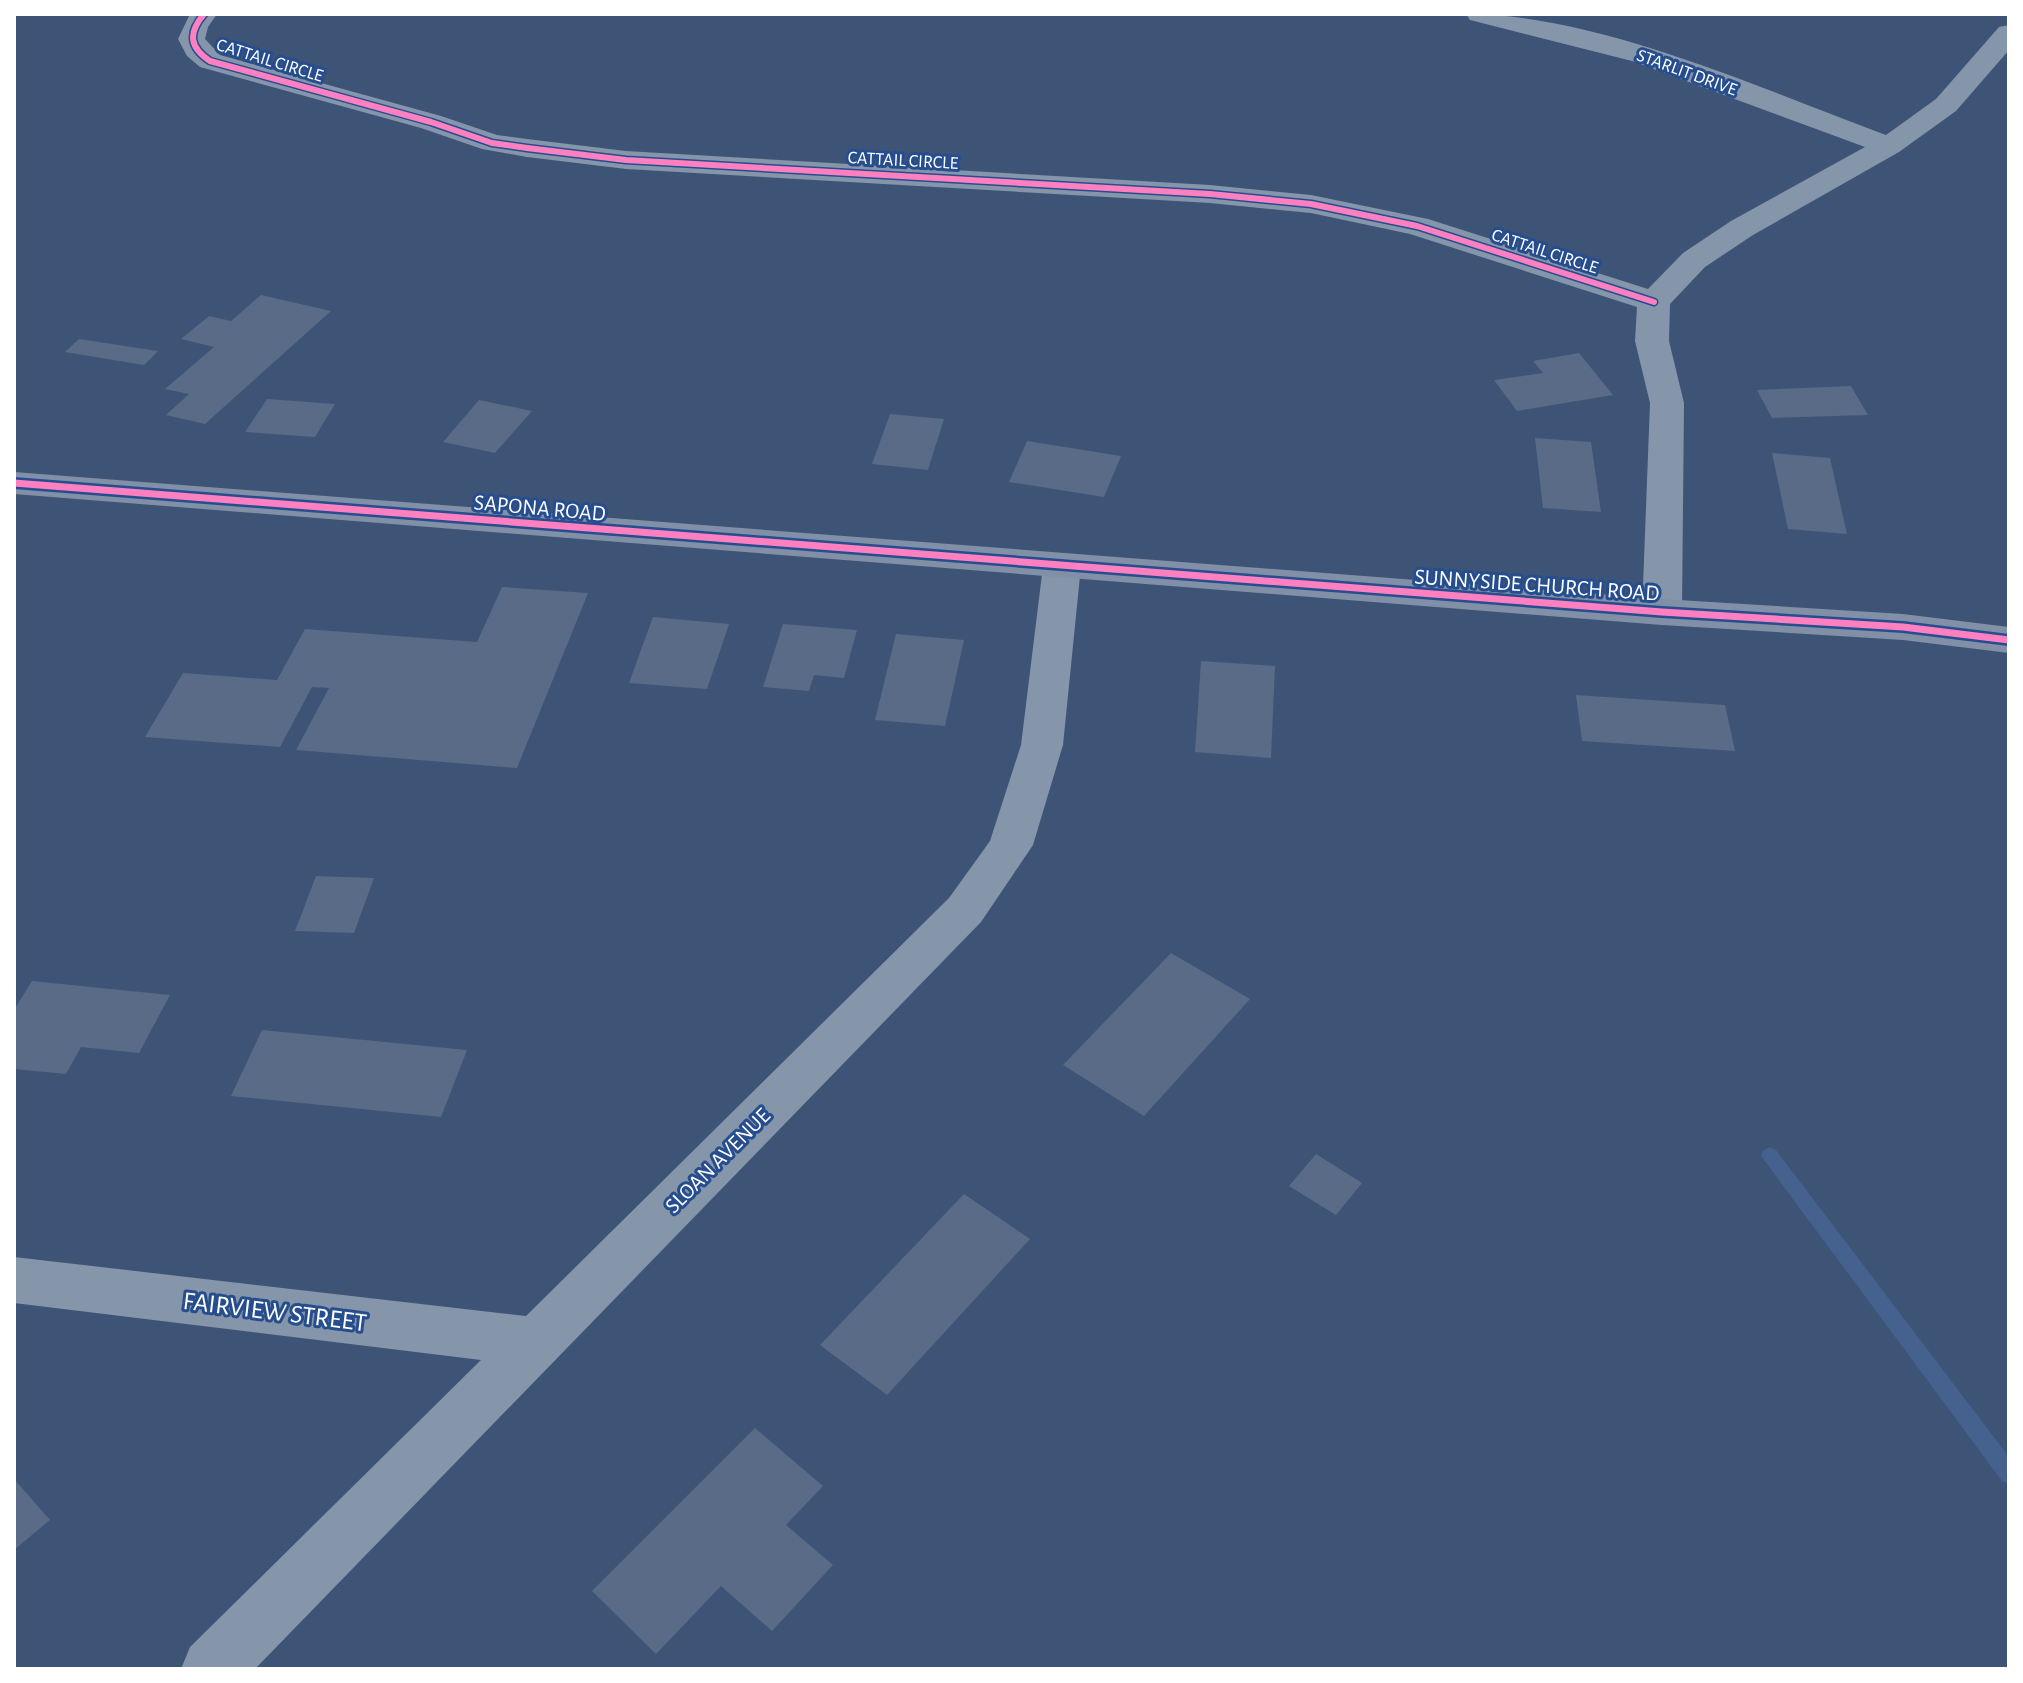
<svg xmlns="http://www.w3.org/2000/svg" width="2023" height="1683" viewBox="0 0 2023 1683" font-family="'Alegreya Sans',sans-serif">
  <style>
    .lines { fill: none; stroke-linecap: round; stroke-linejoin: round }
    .stream { fill: #45618e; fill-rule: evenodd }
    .building { fill: #596b86 }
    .street { fill: #8595aa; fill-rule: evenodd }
    .secondary { fill: #8190a6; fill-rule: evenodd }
    .cycleway-far1-casing { stroke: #264e8e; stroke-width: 9 }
    .cycleway-casing { stroke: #264e8e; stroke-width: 12 }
    .cycleway-far1 { stroke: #ff80c0; stroke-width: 6 }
    .cycleway { stroke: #ff80c0; stroke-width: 7 }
    .labels { text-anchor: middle; stroke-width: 6; stroke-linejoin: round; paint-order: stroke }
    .far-street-label { font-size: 18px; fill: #fff; stroke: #264e8e }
    .street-label { font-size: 22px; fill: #fff; stroke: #264e8e }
    .near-street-label { font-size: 26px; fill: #fff; stroke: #264e8e }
  </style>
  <rect width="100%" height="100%" fill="#3e5476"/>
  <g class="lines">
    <!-- stream -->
    <polygon class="stream" points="1770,1147 1776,1150 2009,1457 2009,1484 2002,1481 1764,1160 1761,1155 1764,1150"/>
  </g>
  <!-- building -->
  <g class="building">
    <polygon points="261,295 331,311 205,424 166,415 189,394 165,389 214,347 181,339 209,316 231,321"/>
    <polygon points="79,339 158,351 144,365 65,352"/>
    <polygon points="1579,353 1613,395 1517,411 1494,380 1543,373 1533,361"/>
    <polygon points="1851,386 1868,415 1772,418 1757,390"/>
    <polygon points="267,399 335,404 315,437 245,432"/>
    <polygon points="479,400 532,411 495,453 443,442"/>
    <polygon points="890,414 944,419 928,470 872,464"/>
    <polygon points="1535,438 1591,442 1601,512 1543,508"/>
    <polygon points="1027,441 1121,456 1104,497 1009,482"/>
    <polygon points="1772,453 1830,458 1847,534 1788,529"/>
    <polygon points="502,587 588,593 517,768 296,750 329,688 312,687 280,747 145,737 183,673 277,680 305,629 477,642"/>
    <polygon points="653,617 729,624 707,689 629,683"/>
    <polygon points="783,624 857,630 844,678 814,675 809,691 763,687"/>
    <polygon points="896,634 964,640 945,726 875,720"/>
    <polygon points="1201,661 1275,666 1271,758 1195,752"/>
    <polygon points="1576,695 1725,705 1735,751 1582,741"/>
    <polygon points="316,876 374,878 354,933 295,931"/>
    <polygon points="1171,953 1250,999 1144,1116 1063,1065"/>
    <polygon points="32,981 170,995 139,1053 81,1047 66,1074 14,1069 14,1010"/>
    <polygon points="262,1030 467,1050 441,1117 231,1096"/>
    <polygon points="1316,1154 1362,1183 1336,1215 1289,1186"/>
    <polygon points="964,1194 1030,1239 887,1395 820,1345"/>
    <polygon points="755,1428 823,1486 786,1525 833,1565 772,1631 721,1586 656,1654 592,1591"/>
    <polygon points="14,1479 50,1520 14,1550"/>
  </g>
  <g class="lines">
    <!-- street -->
    <g class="street">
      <path d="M190 14H217L208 27 205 39 220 55 441 116 497 135 527 139 626 151 1210 185 1311 195 1428 219 1648 289 1683 253 1731 221 1865 147 1632 61 1470 20 1466 14C1598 14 1761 89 1886 135L1936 99 1999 27 2009 25V50L1956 111 1899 152 1753 235 1705 267 1670 304 1669 341 1684 403 1682 612 1676 621 1662 625 1648 621 1642 612 1650 403 1635 341 1637 307 1410 234 1311 213 1210 203 626 169 527 157 482 149 421 128 200 67 187 56 178 39Z"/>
      <polygon points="1062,554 1076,557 1081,566 1063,745 1033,845 981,922 255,1669 181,1669 190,1647 481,1360 14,1303 14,1257 526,1316 949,898 990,841 1021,745 1043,566 1048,557"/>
    </g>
    <!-- secondary -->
    <polygon class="secondary" points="14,472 1662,599 1903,614 2009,627 2009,653 1903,640 1662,625 14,494"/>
    <!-- cycleway-far1 casing -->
    <g class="cycleway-far1-casing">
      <path id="cycleway-far1" d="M204 14C188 33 189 47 210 61L431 122 492 143 527 148 626 160 1210 194 1311 204 1417 226 1654 302"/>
    </g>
    <!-- cycleway casing -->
    <g class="cycleway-casing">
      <polyline id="cycleway" points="14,483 1662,612 1903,627 2009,640"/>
    </g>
    <!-- cycleway-far1 -->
    <use href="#cycleway-far1" class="cycleway-far1"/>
    <!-- cycleway -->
    <use href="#cycleway" class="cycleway"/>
  </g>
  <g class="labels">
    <!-- far-street labels -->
    <g class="far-street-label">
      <text transform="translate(270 60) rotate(17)" y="6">CATTAIL CIRCLE</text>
      <text transform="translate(1687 72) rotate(20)" y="6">STARLIT DRIVE</text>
      <text transform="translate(903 160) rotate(3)" y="6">CATTAIL CIRCLE</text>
      <text transform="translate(1545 251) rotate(18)" y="6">CATTAIL CIRCLE</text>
    </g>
    <!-- street labels -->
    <g class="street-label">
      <text transform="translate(540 507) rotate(5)" y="8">SAPONA ROAD</text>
      <text transform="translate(1537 584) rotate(4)" y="8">SUNNYSIDE CHURCH ROAD</text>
      <text transform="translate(717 1160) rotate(-45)" y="8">SLOAN AVENUE</text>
    </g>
    <!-- near-street labels -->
    <g class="near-street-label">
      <text transform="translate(275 1311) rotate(7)" y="9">FAIRVIEW STREET</text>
    </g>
  </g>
  <!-- border -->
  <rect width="2023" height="1683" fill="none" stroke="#ffffff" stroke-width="32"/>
</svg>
